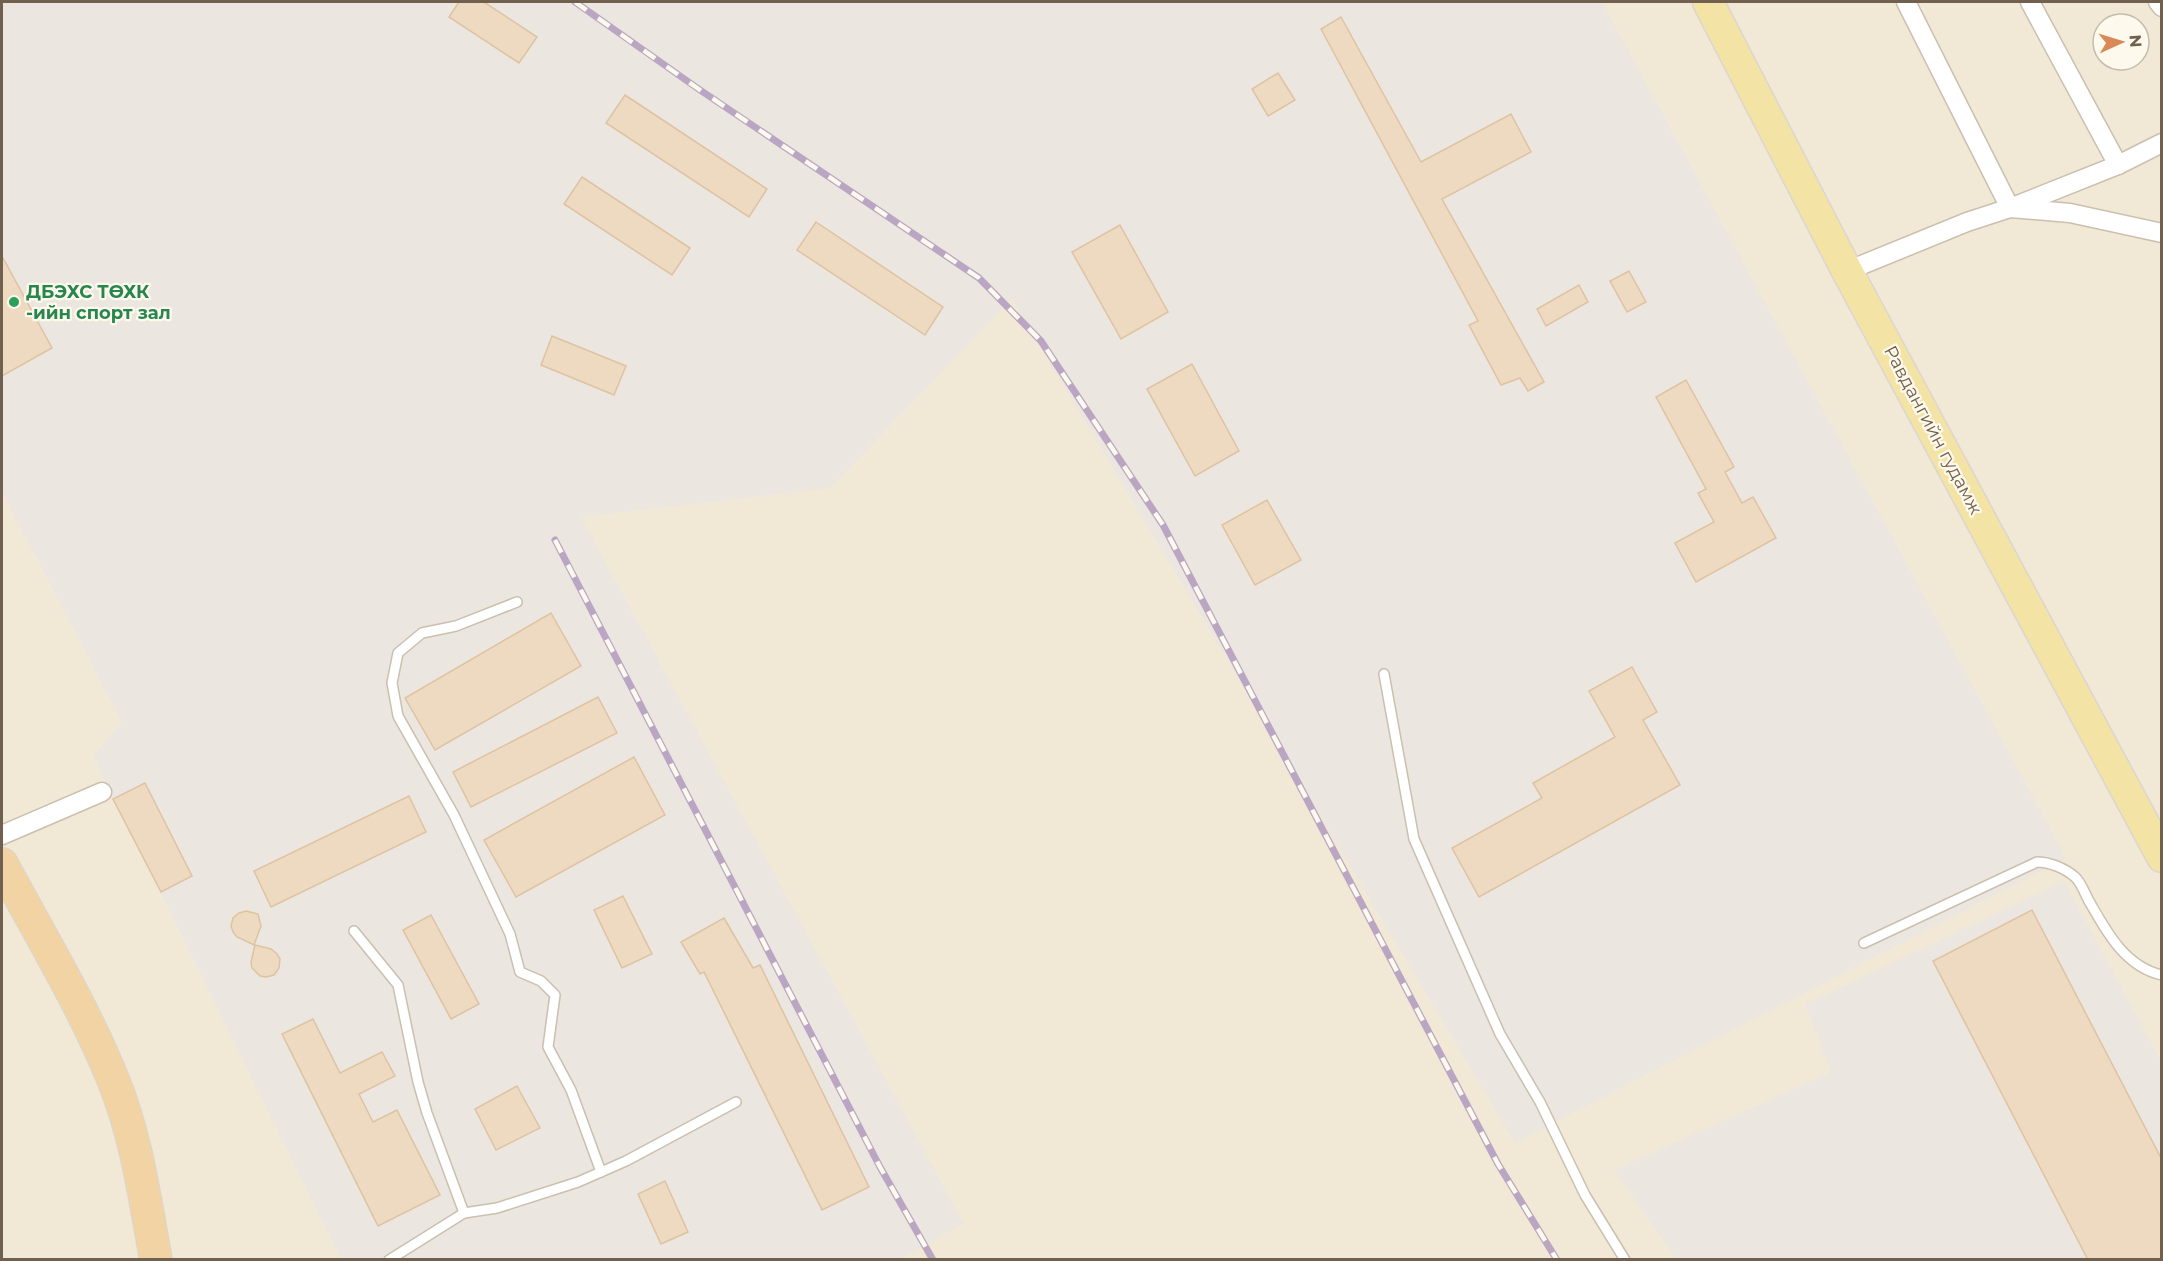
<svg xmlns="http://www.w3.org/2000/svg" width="2163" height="1261" viewBox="0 0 2163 1261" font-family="Montserrat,sans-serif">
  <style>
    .residential { fill: #f1e9d6; fill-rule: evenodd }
    .industrial { fill: #ebe7e0 }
    .building { fill: #eddac1; stroke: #dec3a2; stroke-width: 1.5 }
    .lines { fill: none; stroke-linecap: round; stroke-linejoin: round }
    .service-casing { stroke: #cbbfae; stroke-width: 12 }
    .minor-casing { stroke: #cbbfae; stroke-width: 21 }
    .primary-casing { stroke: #dad6d1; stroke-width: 33 }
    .trunk-casing { stroke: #dad6d1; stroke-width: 34 }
    .service { stroke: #fff; stroke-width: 9 }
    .minor { stroke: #fff; stroke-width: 18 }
    .primary { stroke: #f3e3a5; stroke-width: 30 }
    .trunk { stroke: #f1d3a4; stroke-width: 32 }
    .rail-casing { stroke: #baa6c3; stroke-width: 7 }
    .rail { stroke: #fdf9ed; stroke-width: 4.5; stroke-dasharray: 14; stroke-linecap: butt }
    .leisure-dot { fill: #2e9e5b; stroke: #fdf9ed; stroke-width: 2 }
    .labels { text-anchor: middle; stroke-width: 4.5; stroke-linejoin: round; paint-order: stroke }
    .leisure-label { font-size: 18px; font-weight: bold; fill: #27864d; stroke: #fdf9ed; text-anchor: start }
    .street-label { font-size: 18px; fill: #71604d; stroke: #fdf9ed }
  </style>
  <rect width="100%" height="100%" fill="#faf6e7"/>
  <!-- residential -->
  <path class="residential" d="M2 2H2161V1259H2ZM2103 24H2139V60H2103Z"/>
  <!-- industrial -->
  <g class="industrial">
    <polygon points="2,2 1602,2 2066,858 1515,1143 1012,299 830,488 581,517 964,1224 900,1259 341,1259 93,756 122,722 2,492"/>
    <polygon points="2064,881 2161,1061 2161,1259 1676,1259 1614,1170 1831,1072 1805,1004"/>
  </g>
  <!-- building -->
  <g class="building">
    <polygon points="459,2 484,2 537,37 519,63 449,17"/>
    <polygon points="1341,17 1421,162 1511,114 1531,152 1442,199 1544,382 1528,391 1520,378 1501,385 1469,325 1478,321 1321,29"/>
    <polygon points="1278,73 1295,100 1268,116 1252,89"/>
    <polygon points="625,95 767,189 749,217 606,123"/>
    <polygon points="582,177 690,248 672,275 564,204"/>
    <polygon points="816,222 943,307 925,335 797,250"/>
    <polygon points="1120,225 1168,312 1121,339 1072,252"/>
    <polygon points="2,256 52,348 2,376"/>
    <polygon points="1629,271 1646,302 1627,312 1610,281"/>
    <polygon points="1579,285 1588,302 1546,326 1537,309"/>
    <polygon points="552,336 626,366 614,395 541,365"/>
    <polygon points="1192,364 1239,451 1195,476 1147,389"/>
    <polygon points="1686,380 1734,467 1725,472 1742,503 1753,497 1776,538 1696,582 1675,543 1714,522 1698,493 1706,489 1656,397"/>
    <polygon points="1267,500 1301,560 1255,585 1222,525"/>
    <polygon points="551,613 581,666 435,750 405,698"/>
    <polygon points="1632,667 1657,712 1643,720 1680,785 1479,897 1452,848 1542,798 1533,783 1615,737 1589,691"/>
    <polygon points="598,697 617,733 471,807 453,772"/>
    <polygon points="634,757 665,815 516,897 484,840"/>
    <polygon points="145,783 192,876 161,892 113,799"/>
    <polygon points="409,796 426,832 271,907 254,871"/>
    <polygon points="623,896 652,954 622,968 594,910"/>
    <polygon points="2032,910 2162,1160 2162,1260 2088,1260 1933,961"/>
    <polygon points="246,911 258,914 261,926 254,945 237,937 233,932 231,926 233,918 239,913"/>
    <polygon points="431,915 479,1004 451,1019 403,930"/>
    <polygon points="724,918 753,968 760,965 869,1187 822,1210 704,972 700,974 681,942"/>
    <polygon points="255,945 271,949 277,954 280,959 279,968 274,975 266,977 260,976 252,968 251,962"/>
    <polygon points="313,1019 340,1073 382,1052 395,1076 359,1094 373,1122 397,1110 440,1195 378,1226 282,1034"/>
    <polygon points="517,1086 540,1128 496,1150 475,1109"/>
    <polygon points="665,1181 688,1232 661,1244 638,1194"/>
  </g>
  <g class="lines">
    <!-- service casing -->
    <g class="service-casing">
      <g id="service">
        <polyline points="517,602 456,626 422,633 398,653 392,683 398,716 454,815 510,934 520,972 541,981 555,995 548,1047 571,1090 601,1172"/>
        <polyline points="1384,674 1414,839 1500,1034 1540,1102 1585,1195 1625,1260"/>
        <polyline points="354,931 398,985 418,1082 427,1113 464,1213"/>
        <path d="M1864 943 2037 862C2049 862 2065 868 2075 877 2081 882 2085 894 2089 901 2106 931 2125 967 2162 975"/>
        <polyline points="389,1260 464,1213 497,1208 578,1182 626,1161 736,1102"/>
      </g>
    </g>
    <!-- minor casing -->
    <g class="minor-casing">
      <g id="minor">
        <polyline points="1906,2 2010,208 2118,165 2162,143"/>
        <polyline points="2030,2 2118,165"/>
        <polyline points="2158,2 2162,7"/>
        <polyline points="1847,271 1967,222 2010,208 2070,213 2162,233"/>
        <polyline points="2,835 102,792"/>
      </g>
    </g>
    <!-- primary casing -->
    <g class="primary-casing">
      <polyline id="primary" points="1708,2 1847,271 2162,857"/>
    </g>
    <!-- trunk casing -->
    <g class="trunk-casing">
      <path id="trunk" d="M2 864C40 935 84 1007 114 1082 137 1139 145 1200 156 1260"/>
    </g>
    <!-- service -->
    <use href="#service" class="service"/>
    <!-- minor -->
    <use href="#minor" class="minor"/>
    <!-- primary -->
    <use href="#primary" class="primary"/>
    <!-- trunk -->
    <use href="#trunk" class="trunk"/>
    <!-- rail casing -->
    <g class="rail-casing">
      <g id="rail">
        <polyline points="575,2 700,90 979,278 1041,341 1163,525 1498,1164 1557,1260"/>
        <polyline points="555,540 880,1167 933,1260"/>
      </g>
    </g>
    <!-- rail -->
    <use href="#rail" class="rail"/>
  </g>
  <!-- markers -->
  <circle class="leisure-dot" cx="14" cy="302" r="6"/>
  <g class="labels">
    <!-- leisure labels -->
    <g class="leisure-label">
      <text x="26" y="298">ДБЭХС ТӨХК<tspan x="26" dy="21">-ийн спорт зал</tspan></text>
    </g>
    <!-- street labels -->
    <g class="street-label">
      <text transform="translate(1933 430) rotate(62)" y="6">Равдангийн гудамж</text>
    </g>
  </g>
  <!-- border -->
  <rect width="2163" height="1261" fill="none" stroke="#71604d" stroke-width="6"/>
  <!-- north arrow -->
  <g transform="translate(2121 42) rotate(86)"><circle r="28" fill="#fdf9ed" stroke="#c5bcad" stroke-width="1.5"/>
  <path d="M0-4.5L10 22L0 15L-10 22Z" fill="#d98957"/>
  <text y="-9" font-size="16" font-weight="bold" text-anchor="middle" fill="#71604d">N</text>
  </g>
</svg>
